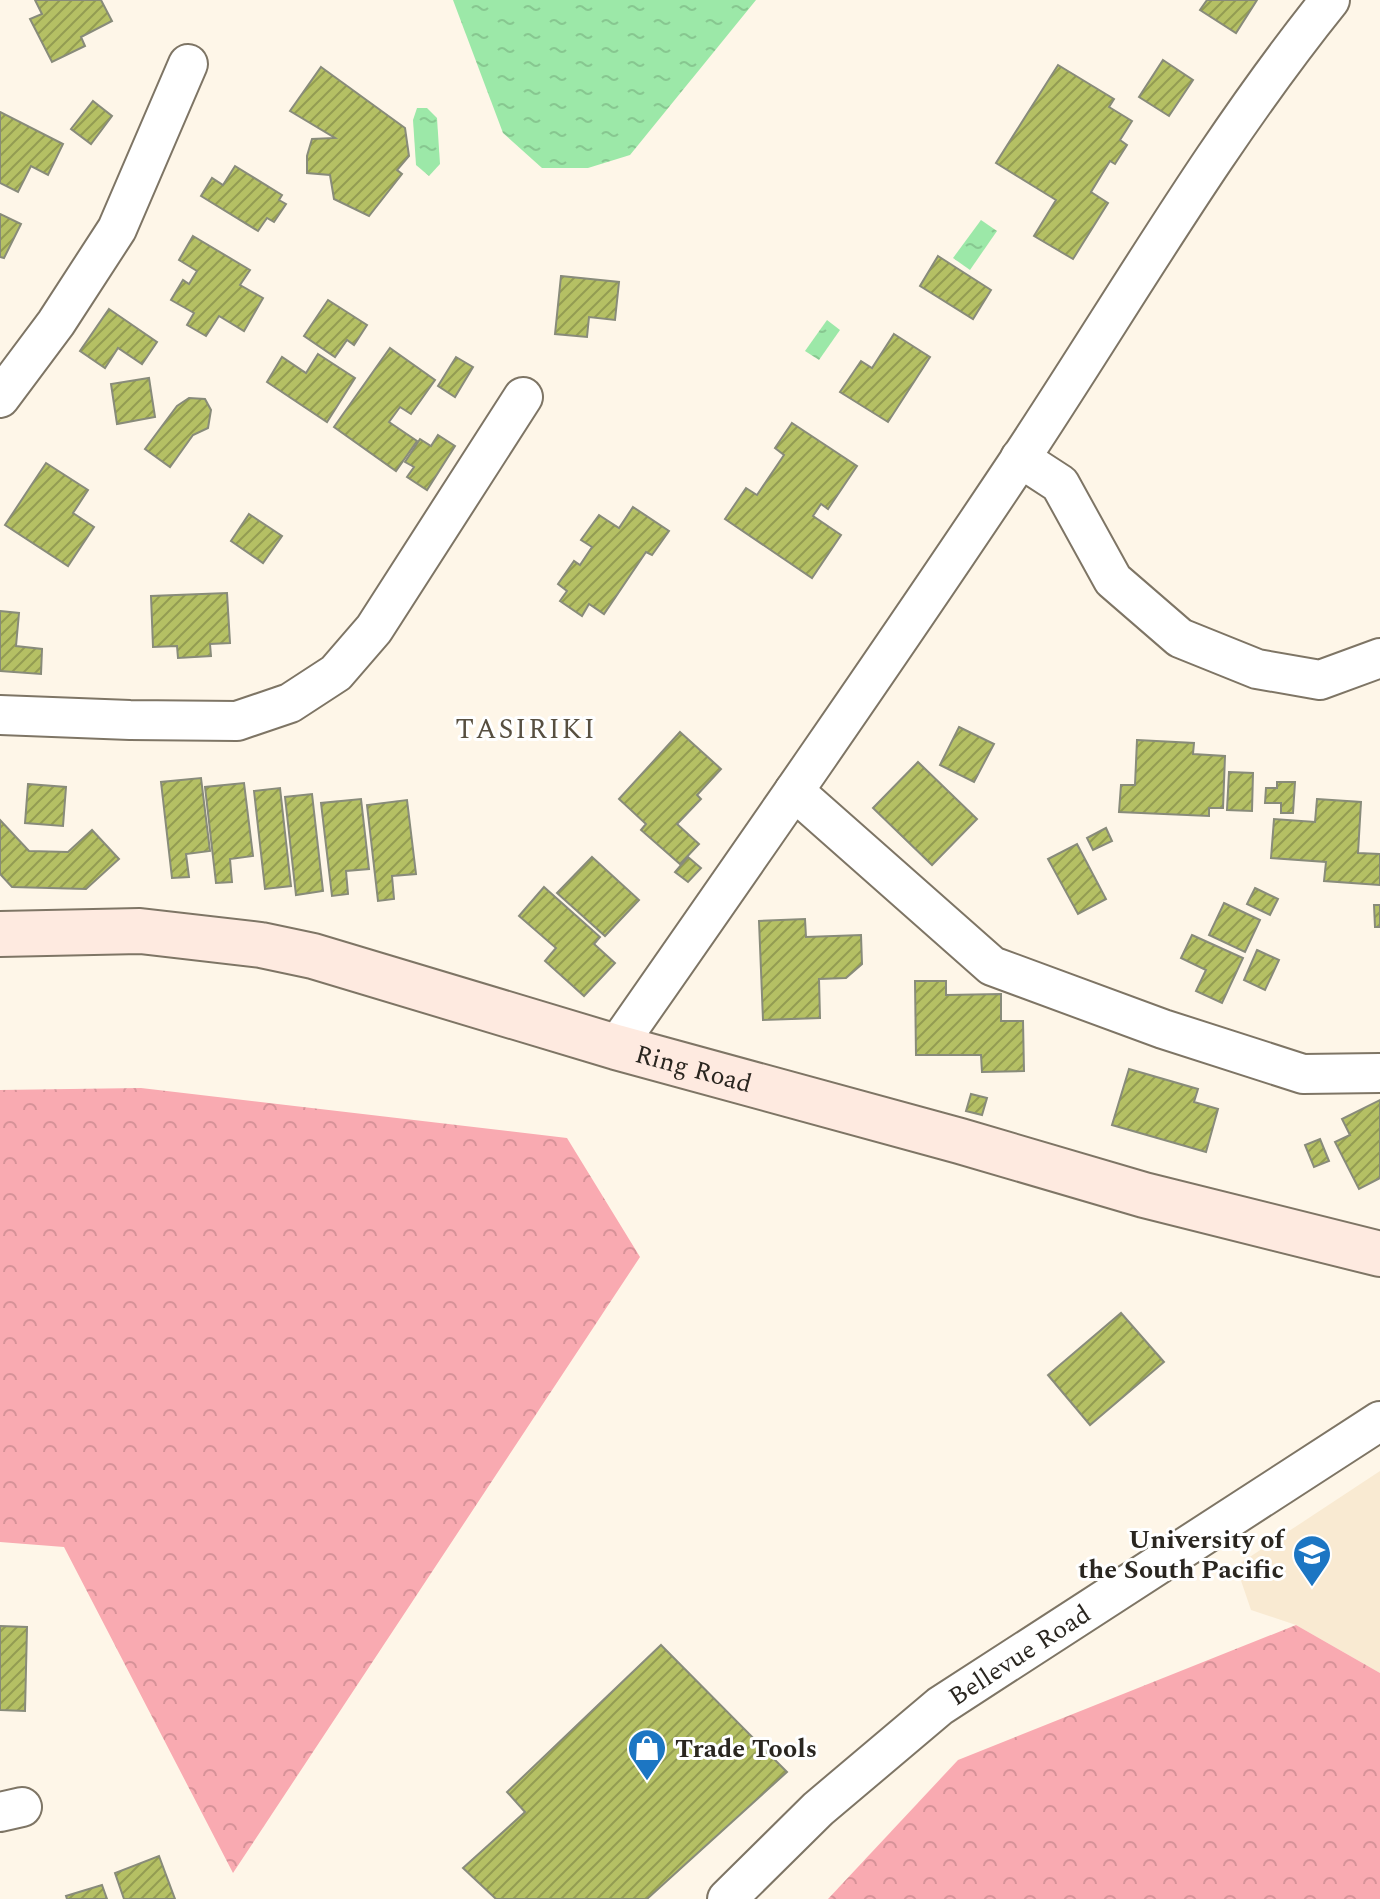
<svg xmlns="http://www.w3.org/2000/svg" width="1380" height="1899" viewBox="0 0 1380 1899" font-family="Spectral,serif">
  <style>
    .built { fill: #f9ead2 }
    .forest { fill: url(#forest-crowns) }
    .water { fill: url(#water-ripples) }
    .building { fill: url(#building-hatch); stroke: #888b7a; stroke-width: 2 }
    .lines { fill: none; stroke-linecap: round; stroke-linejoin: round }
    .street-casing { stroke: #7e7565; stroke-width: 42 }
    .secondary-casing { stroke: #7e7565; stroke-width: 48 }
    .street { stroke: #fff; stroke-width: 38 }
    .secondary { stroke: #feeae0; stroke-width: 44 }
    .labels { text-anchor: middle; stroke-width: 6; stroke-linejoin: round; paint-order: stroke }
    .street-label { font-size: 26px; fill: #2a2620; stroke: #fff }
    .poi-label { font-size: 26px; font-weight: bold; fill: #2a2620; stroke: #fff; text-anchor: end }
    .neighbourhood-label { font-size: 28px; letter-spacing: 2px; fill: #574f40; stroke: #fff }
  </style>
  <defs>
    <pattern id="forest-crowns" width="20" height="18" patternUnits="userSpaceOnUse" patternTransform="scale(2)"><rect width="20" height="18" fill="#f9aab1"/><path d="M2 6a3 3 0 1 1 6 0M12 15a3 3 0 1 1 6 0" fill="none" stroke="#d69298"/></pattern>
    <pattern id="water-ripples" width="26" height="14" patternUnits="userSpaceOnUse" patternTransform="scale(2)"><rect width="26" height="14" fill="#9ce8a8"/><path d="M2 4q2-2 4 0t4 0M15 11q2-2 4 0t4 0" fill="none" stroke="#87c790"/></pattern>
    <pattern id="building-hatch" width="6" height="6" patternUnits="userSpaceOnUse" patternTransform="scale(2)"><rect width="6" height="6" fill="#b5c064"/><path d="M-1 1l2-2M0 6l6-6M5 7l2-2" fill="none" stroke="#939c52"/></pattern>
  </defs>
  <rect width="100%" height="100%" fill="#fef6e8"/>
  <!-- built -->
  <polygon class="built" points="1380,1471 1380,1673 1296,1625 1251,1610 1236,1566"/>
  <!-- forest -->
  <g class="forest">
    <polygon points="141,1088 567,1138 640,1257 233,1873 64,1547 0,1542 0,1090"/>
    <polygon points="1296,1625 1380,1673 1380,1899 828,1899 958,1760"/>
  </g>
  <!-- water -->
  <g class="water">
    <polygon points="453,0 756,0 630,155 588,168 542,168 503,133"/>
    <polygon points="417,108 427,108 437,118 440,164 429,176 416,165 413,120"/>
    <polygon points="981,220 997,231 970,270 953,258"/>
    <polygon points="827,320 840,330 819,360 805,351"/>
  </g>
  <!-- building -->
  <g class="building">
    <polygon points="35,0 101,0 112,21 81,37 85,46 52,62 30,19 42,14"/>
    <polygon points="1207,0 1257,0 1236,33 1200,10"/>
    <polygon points="1163,60 1193,80 1169,116 1139,97"/>
    <polygon points="1058,65 1114,99 1109,107 1132,121 1120,140 1127,145 1115,164 1110,161 1091,192 1108,203 1073,259 1034,236 1056,200 996,163"/>
    <polygon points="321,67 405,128 409,156 397,170 402,174 369,216 334,199 330,175 307,173 307,156 312,139 335,138 290,111"/>
    <polygon points="93,101 112,116 91,144 71,129"/>
    <polygon points="0,112 63,144 48,175 31,166 18,192 0,183"/>
    <polygon points="235,166 282,195 279,200 286,204 274,222 267,218 258,231 201,196 212,178 223,185"/>
    <polygon points="0,214 21,224 4,258 0,257"/>
    <polygon points="193,236 250,270 240,285 263,298 244,331 219,316 206,336 187,325 194,313 171,300 183,280 189,284 197,271 179,260"/>
    <polygon points="938,256 991,290 973,319 920,286"/>
    <polygon points="561,276 619,282 615,320 589,317 587,337 555,334"/>
    <polygon points="328,300 367,325 354,345 347,340 335,357 304,336"/>
    <polygon points="109,309 157,342 142,364 118,348 105,368 80,351"/>
    <polygon points="894,334 930,357 888,422 840,392 861,361 872,368"/>
    <polygon points="390,348 435,380 411,414 400,407 389,422 417,441 396,471 334,427"/>
    <polygon points="318,354 355,378 327,422 267,382 282,357 306,373"/>
    <polygon points="456,357 473,367 455,397 438,386"/>
    <polygon points="149,378 155,417 117,424 111,384"/>
    <polygon points="189,398 205,399 211,410 208,428 193,435 170,467 145,449 177,406"/>
    <polygon points="792,423 857,466 828,509 821,504 813,516 841,535 812,578 725,519 746,488 757,495 784,455 775,448"/>
    <polygon points="438,435 455,446 427,490 407,477 414,467 405,462 420,439 431,446"/>
    <polygon points="46,463 88,490 73,513 94,527 68,566 5,525"/>
    <polygon points="633,507 669,531 652,555 646,552 604,614 589,604 582,616 560,601 567,591 558,584 574,561 580,565 592,547 581,540 599,515 619,528"/>
    <polygon points="249,514 282,536 263,563 231,541"/>
    <polygon points="227,593 230,643 210,644 211,656 178,658 177,646 153,647 151,596"/>
    <polygon points="0,611 19,613 16,646 42,649 41,674 0,671"/>
    <polygon points="959,727 994,744 974,782 940,765"/>
    <polygon points="680,732 721,769 697,795 701,799 677,824 699,844 680,864 641,830 646,824 619,799"/>
    <polygon points="1137,740 1194,743 1193,754 1225,756 1223,808 1209,808 1209,816 1119,812 1121,785 1135,785"/>
    <polygon points="918,762 977,819 932,865 873,808"/>
    <polygon points="1229,772 1253,773 1252,811 1227,810"/>
    <polygon points="201,778 210,851 186,854 189,877 172,878 161,782"/>
    <polygon points="1277,782 1295,782 1293,813 1281,813 1281,803 1265,803 1266,788 1277,788"/>
    <polygon points="244,783 253,856 230,859 232,882 216,883 205,787"/>
    <polygon points="28,784 66,787 63,826 25,823"/>
    <polygon points="280,788 291,886 265,889 254,791"/>
    <polygon points="312,794 323,891 296,895 285,797"/>
    <polygon points="361,799 369,869 346,871 348,894 332,896 321,803"/>
    <polygon points="1317,799 1361,802 1358,853 1380,854 1380,885 1324,881 1326,862 1271,858 1274,819 1315,822"/>
    <polygon points="407,800 416,874 392,876 394,899 378,901 367,805"/>
    <polygon points="0,820 29,851 68,852 92,830 119,859 86,889 12,887 0,874"/>
    <polygon points="1106,828 1112,841 1093,850 1087,838"/>
    <polygon points="1077,844 1106,899 1078,914 1048,859"/>
    <polygon points="592,857 639,900 605,936 557,893"/>
    <polygon points="688,857 701,868 688,882 675,872"/>
    <polygon points="544,887 600,937 594,944 615,963 584,996 545,961 556,948 519,916"/>
    <polygon points="1255,888 1278,899 1270,915 1247,904"/>
    <polygon points="1224,903 1260,920 1245,952 1209,935"/>
    <polygon points="1374,905 1380,905 1380,927 1375,927"/>
    <polygon points="805,919 806,937 861,935 862,964 846,978 819,979 820,1018 763,1020 759,921"/>
    <polygon points="1192,935 1243,958 1222,1003 1196,991 1206,970 1181,958"/>
    <polygon points="1257,950 1279,960 1265,990 1244,980"/>
    <polygon points="915,981 946,981 946,995 1001,994 1001,1021 1023,1021 1024,1071 982,1072 981,1055 916,1055"/>
    <polygon points="1129,1069 1198,1089 1194,1102 1218,1109 1206,1152 1112,1125"/>
    <polygon points="971,1094 987,1098 982,1115 966,1111"/>
    <polygon points="1380,1100 1380,1178 1359,1189 1335,1142 1350,1135 1342,1119"/>
    <polygon points="1320,1139 1329,1161 1314,1167 1305,1145"/>
    <polygon points="1121,1313 1164,1362 1090,1425 1048,1375"/>
    <polygon points="0,1626 27,1627 25,1711 0,1710"/>
    <polygon points="661,1645 787,1772 647,1899 496,1899 463,1868 525,1812 507,1792"/>
    <polygon points="159,1856 175,1899 124,1899 115,1873"/>
    <polygon points="102,1885 107,1899 67,1899 66,1896"/>
  </g>
  <g class="lines">
    <!-- street casing -->
    <g class="street-casing">
      <g id="street">
        <polyline points="0,398 56,323 117,229 188,64"/>
        <polyline points="1020,458 1060,484 1113,580 1180,638 1257,669 1320,680 1380,658"/>
        <polyline points="0,715 130,720 237,721 290,703 336,673 374,629 523,397"/>
        <polyline points="794,791 992,966 1163,1029 1303,1074 1380,1073"/>
        <path d="M616 1047C752 852 888 657 1020 459 1122 305 1214 144 1330 0"/>
        <polyline points="0,1812 22,1807"/>
        <path id="s1" d="M727 1899 818 1809 940 1706 1380 1421"/>
      </g>
    </g>
    <!-- secondary casing -->
    <g class="secondary-casing">
      <g id="secondary">
        <path id="s2" d="M0 934 140 931 261 945 313 956 616 1047 960 1141 1144 1195 1380 1254"/>
      </g>
    </g>
    <!-- street -->
    <use href="#street" class="street"/>
    <!-- secondary -->
    <use href="#secondary" class="secondary"/>
  </g>
  <!-- icons -->
  <defs>
    <g id="university-pin" transform="scale(2)"><path d="M0 17L-7.5 6A9.5 9.5 0 1 1 7.5 6Z" fill="#1c76c3" stroke="#fff"/><path d="M0-5L7-2L0 1L-7-2ZM-4 1L0 2.5L4 1V4Q0 6-4 4Z" fill="#fff"/></g>
    <g id="shop-pin" transform="scale(2)"><path d="M0 17L-7.5 6A9.5 9.5 0 1 1 7.5 6Z" fill="#1c76c3" stroke="#fff"/><path d="M-5-2.5h2.3a2.7 3.5 0 0 1 5.4 0H5L5.5 6h-11ZM-1.5-2.5h3a1.5 2.3 0 0 0-3 0Z" fill="#fff"/></g>
  </defs>
  <g fill-rule="evenodd">
    <use href="#university-pin" x="1312" y="1554"/>
    <use href="#shop-pin" x="647" y="1748"/>
  </g>
  <g class="labels">
    <!-- street labels -->
    <g class="street-label">
      <text dy="9" stroke="none"><textPath href="#s2" startOffset="712">Ring Road</textPath></text>
      <text dy="9" stroke="none"><textPath href="#s1" startOffset="382">Bellevue Road</textPath></text>
    </g>
    <!-- poi labels -->
    <g class="poi-label">
      <text x="1284" y="1548">University of<tspan x="1284" dy="30">the South Pacific</tspan></text>
      <text x="675" y="1757" text-anchor="start">Trade Tools</text>
    </g>
    <!-- neighbourhood labels -->
    <g class="neighbourhood-label">
      <text x="526" y="738">TASIRIKI</text>
    </g>
  </g>
</svg>
